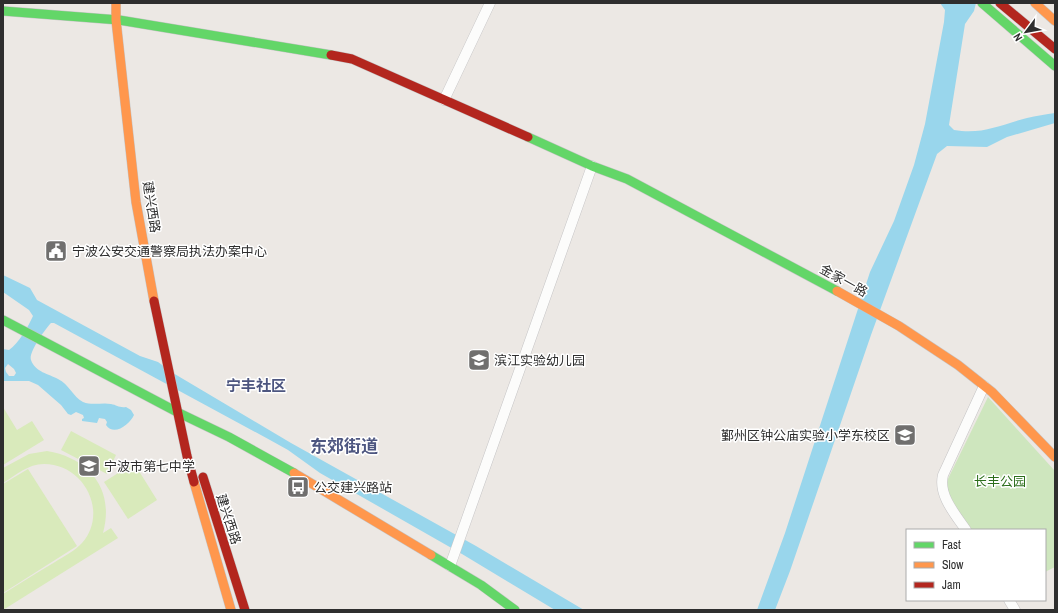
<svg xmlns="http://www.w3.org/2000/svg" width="1058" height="613" viewBox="0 0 1058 613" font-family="'Archivo Narrow','Noto Sans SC',sans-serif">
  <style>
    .green { fill: #cee6be }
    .pitch { fill: #d9eabb }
    .water { fill: #99d6ec; fill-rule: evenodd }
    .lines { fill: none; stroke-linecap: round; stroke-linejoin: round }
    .street-casing { stroke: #c5c4c5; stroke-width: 11 }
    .fast-casing { stroke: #c5c4c5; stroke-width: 10 }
    .slow-casing { stroke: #c5c4c5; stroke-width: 10 }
    .jam-casing { stroke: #c5c4c5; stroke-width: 10 }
    .street { stroke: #fcfcfb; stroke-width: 10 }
    .fast { stroke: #63d668; stroke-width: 9 }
    .slow { stroke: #ff974d; stroke-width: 9 }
    .jam { stroke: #b3261e; stroke-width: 9 }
    .labels { text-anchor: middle; stroke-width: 3; stroke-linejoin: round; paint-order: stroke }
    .street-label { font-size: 13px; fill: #2e2e2e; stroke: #fff }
    .poi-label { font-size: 13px; fill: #2e2e2e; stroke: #fff; text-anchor: start }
    .park-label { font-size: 13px; fill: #2c6e1b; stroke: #fff }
    .quarter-label { font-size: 15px; font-weight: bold; fill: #4d5680; stroke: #fff }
    .district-label { font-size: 17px; font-weight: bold; fill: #4d5680; stroke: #fff }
  </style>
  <rect width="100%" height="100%" fill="#ece8e4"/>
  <!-- green -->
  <polygon class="green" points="988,397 1055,471 1055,567 1045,572 1045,530 969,530 943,489"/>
  <!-- pitch -->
  <g class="pitch">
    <polygon points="3,407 17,430 32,421 44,440 3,465"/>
    <polygon points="71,431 116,455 107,474 61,450"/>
    <path d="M47 451C89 458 115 489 103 533L111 528 118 538 3 610V594C20 583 37 573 55 562 64 556 75 551 82 543 109 512 84 464 44 464 28 464 16 475 3 483V468L29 454Z"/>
    <polygon points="134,463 157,500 128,519 104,482"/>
    <polygon points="28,469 77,546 3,593 3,484"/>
  </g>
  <!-- water -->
  <g class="water">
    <path d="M940 3H976L974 11 965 24 949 125 954 130C982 135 1000 125 1027 118 1036 116 1046 114 1055 113V123L1007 137 987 147 947 146 937 154 871 335 790 571 775 610H757L785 533 870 272 894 221 914 165 925 124 944 22 945 10Z"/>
    <path d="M3 275 30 288 37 300 140 356 158 362 173 373 291 443 476 546 584 610H555L462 554 320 473 288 450 270 440 54 323H51C46 328 28 353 31 360 35 372 49 374 58 379 69 384 73 397 83 402 93 406 102 402 111 404 117 405 119 408 126 407L131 410 134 415C130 424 114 437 106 425L107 422 105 419 99 418 97 423 82 421V419L84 418 83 415 76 412 71 415 68 414 61 405 38 385 29 381H3V349L9 350C19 343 28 327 33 316L29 310 3 292ZM8 364 14 369 16 373 14 376H9L6 372 5 368Z"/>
  </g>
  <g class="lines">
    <!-- street casing -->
    <g class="street-casing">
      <g id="street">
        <polyline points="444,100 490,3"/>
        <path d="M966 530C955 514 938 495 943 475L984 386"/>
        <polyline points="450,566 592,166"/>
        <polyline points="1009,600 1015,610"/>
      </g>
    </g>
    <!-- fast casing -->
    <g class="fast-casing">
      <g id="fast">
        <polyline points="982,3 1055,66"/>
        <polyline points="3,11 119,20 331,55"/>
        <polyline points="528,137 592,166 627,179 837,291"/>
        <polyline points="3,320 179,413 229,437 294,473"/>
        <polyline points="431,555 481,585 515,610"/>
      </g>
    </g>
    <!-- slow casing -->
    <g class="slow-casing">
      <g id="slow">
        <polyline points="116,3 116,20 136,202 154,301"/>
        <polyline points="1035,3 1055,21"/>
        <polyline points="837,291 899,326 958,365 992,392 1055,457"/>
        <polyline points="294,473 431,555"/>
        <polyline points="194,482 231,610"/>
      </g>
    </g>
    <!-- jam casing -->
    <g class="jam-casing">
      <g id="jam">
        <polyline points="1000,3 1055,49"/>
        <polyline points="331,55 352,59 528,137"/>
        <polyline points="154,301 187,456 194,482"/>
        <polyline points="203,477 245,610"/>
      </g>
    </g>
    <!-- street -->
    <use href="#street" class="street"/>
    <!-- fast -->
    <use href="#fast" class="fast"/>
    <!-- slow -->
    <use href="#slow" class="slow"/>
    <!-- jam -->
    <use href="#jam" class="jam"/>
  </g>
  <!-- icons -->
  <defs>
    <g id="civic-square" transform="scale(1.15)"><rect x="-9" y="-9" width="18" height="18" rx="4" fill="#706f6e" stroke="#fff"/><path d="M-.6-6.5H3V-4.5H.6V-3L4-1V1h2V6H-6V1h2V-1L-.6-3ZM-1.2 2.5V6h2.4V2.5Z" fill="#fff"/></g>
    <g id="school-square" transform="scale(1.15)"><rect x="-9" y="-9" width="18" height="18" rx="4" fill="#706f6e" stroke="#fff"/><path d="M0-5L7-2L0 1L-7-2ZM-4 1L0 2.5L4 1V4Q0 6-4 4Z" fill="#fff"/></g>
    <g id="bus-square" transform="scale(1.15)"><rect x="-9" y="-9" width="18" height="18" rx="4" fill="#706f6e" stroke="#fff"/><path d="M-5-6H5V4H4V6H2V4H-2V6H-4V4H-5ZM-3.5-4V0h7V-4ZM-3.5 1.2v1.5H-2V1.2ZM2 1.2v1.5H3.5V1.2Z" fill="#fff"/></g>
  </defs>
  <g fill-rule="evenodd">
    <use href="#civic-square" x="56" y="251"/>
    <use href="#school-square" x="479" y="360"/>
    <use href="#school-square" x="905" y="435"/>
    <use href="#school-square" x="89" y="466"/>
    <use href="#bus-square" x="298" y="487"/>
  </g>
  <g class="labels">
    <!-- street labels -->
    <g class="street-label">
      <text transform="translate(152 207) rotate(81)" y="5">建兴西路</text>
      <text transform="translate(844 280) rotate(29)" y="5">金家一路</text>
      <text transform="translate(229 519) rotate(72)" y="5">建兴西路</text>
    </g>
    <!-- poi labels -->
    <g class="poi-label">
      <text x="72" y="256">宁波公安交通警察局执法办案中心</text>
      <text x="494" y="365">滨江实验幼儿园</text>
      <text x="890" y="440" text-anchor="end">鄞州区钟公庙实验小学东校区</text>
      <text x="104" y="471">宁波市第七中学</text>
      <text x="314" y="492">公交建兴路站</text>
    </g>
    <!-- park labels -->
    <g class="park-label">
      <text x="1000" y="486">长丰公园</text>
    </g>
    <!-- quarter labels -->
    <g class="quarter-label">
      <text x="256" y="391">宁丰社区</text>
    </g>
    <!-- district labels -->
    <g class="district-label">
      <text x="344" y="452">东郊街道</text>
    </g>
  </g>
  <!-- border -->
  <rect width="1058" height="613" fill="none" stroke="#2e2e2e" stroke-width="8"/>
  <!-- legend -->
  <rect x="906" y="529" width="140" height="72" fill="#ffffff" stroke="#ababab"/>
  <rect x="914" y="542" width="20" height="6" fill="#63d668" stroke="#ababab"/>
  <text x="942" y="549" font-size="12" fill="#2e2e2e">Fast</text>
  <rect x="914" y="562" width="20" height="6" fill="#ff974d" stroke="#ababab"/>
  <text x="942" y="569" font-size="12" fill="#2e2e2e">Slow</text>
  <rect x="914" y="582" width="20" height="6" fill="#b3261e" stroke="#ababab"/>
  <text x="942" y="589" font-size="12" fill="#2e2e2e">Jam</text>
  <!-- north arrow -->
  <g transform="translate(1026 32) rotate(238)" stroke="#ffffff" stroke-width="3" paint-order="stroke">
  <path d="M0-3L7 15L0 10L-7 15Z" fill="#2e2e2e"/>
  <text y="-6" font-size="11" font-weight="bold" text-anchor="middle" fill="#2e2e2e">N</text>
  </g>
</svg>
